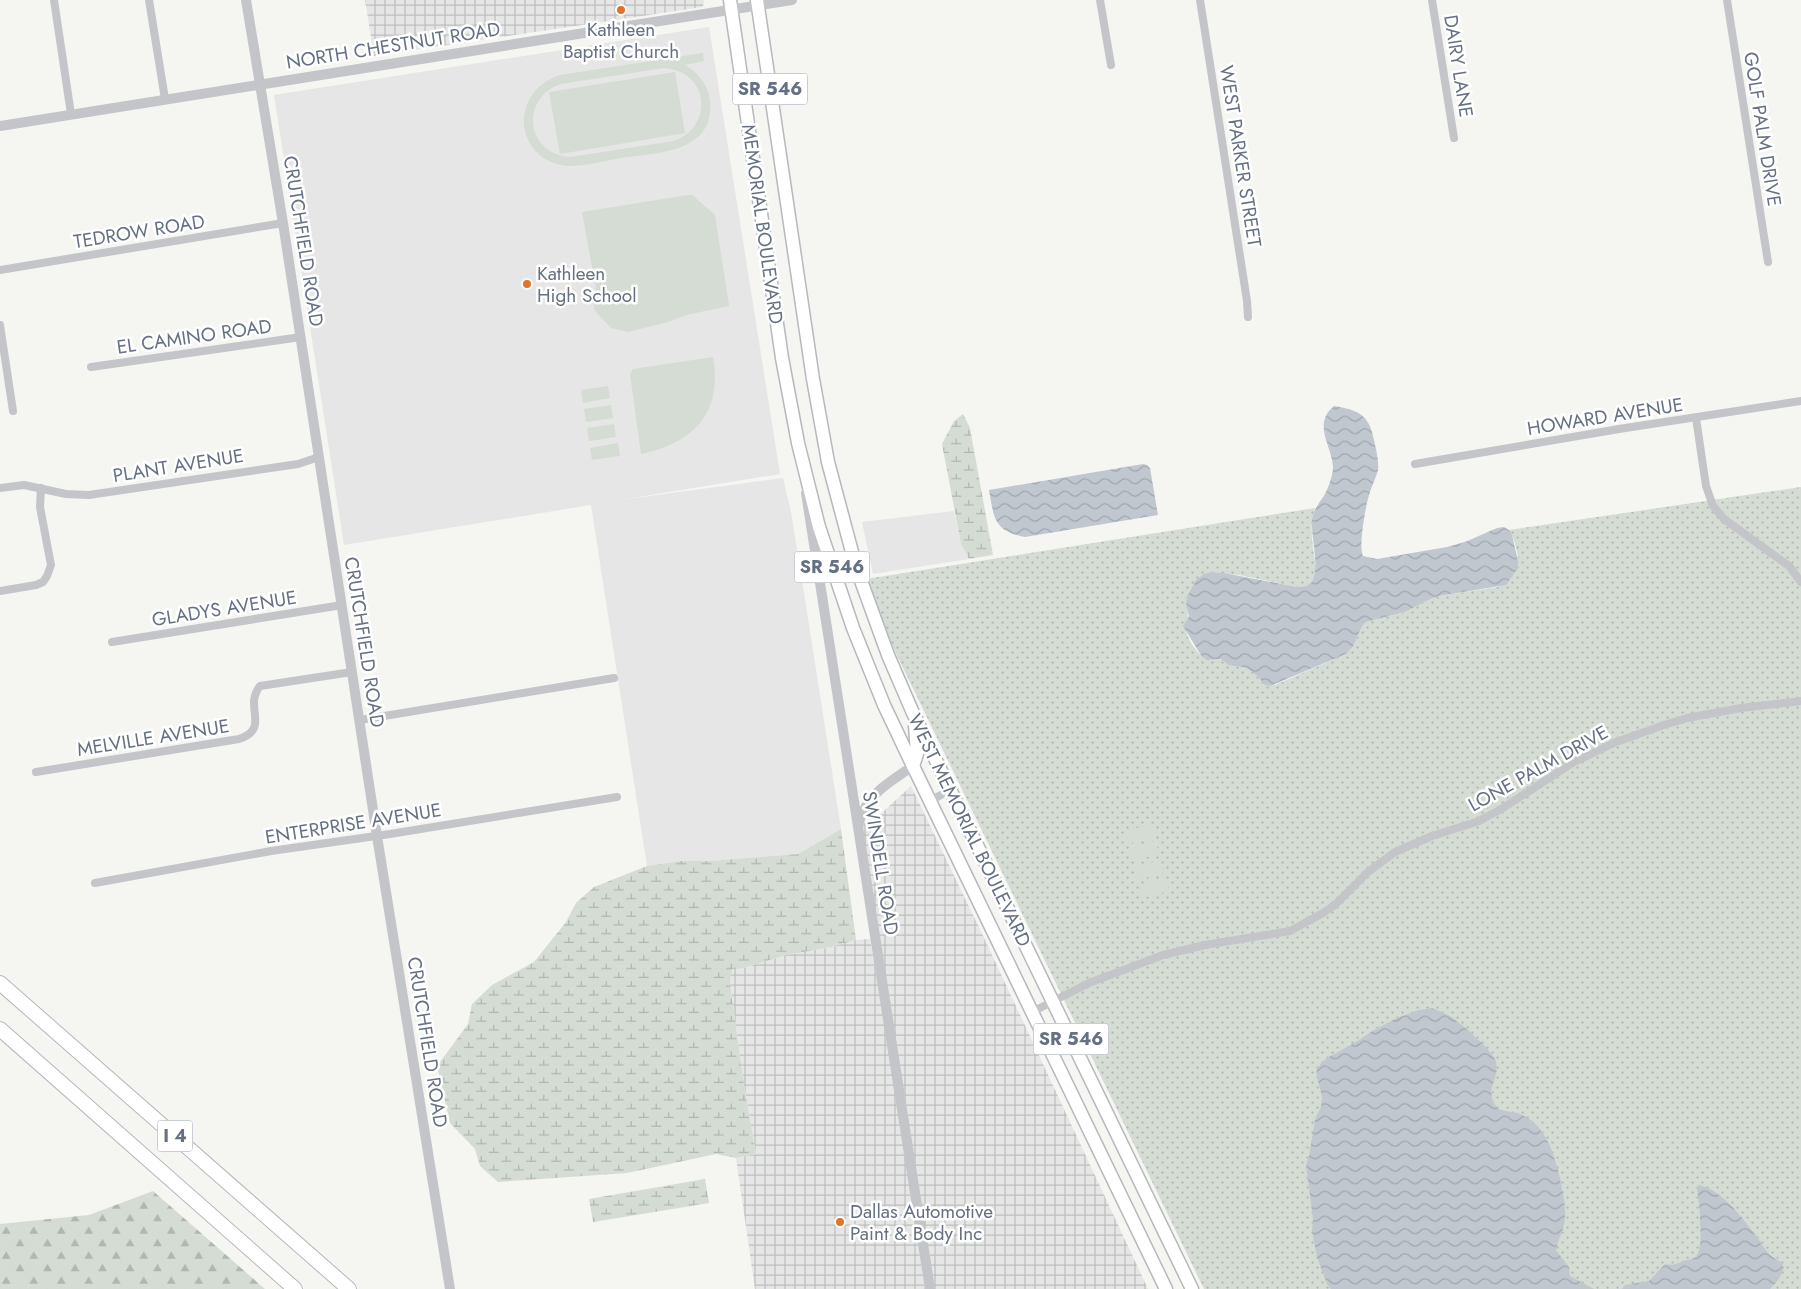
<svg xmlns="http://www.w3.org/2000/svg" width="1801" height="1289" viewBox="0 0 1801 1289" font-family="Jost,sans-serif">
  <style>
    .built { fill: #e5e6e5 }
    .industrial { fill: url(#industrial-grid) }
    .grass { fill: url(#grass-dots) }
    .forest { fill: url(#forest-firs) }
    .wetland { fill: url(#wetland-marsh) }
    .pitch { fill: #d5dcd3; fill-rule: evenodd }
    .water { fill: url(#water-waves) }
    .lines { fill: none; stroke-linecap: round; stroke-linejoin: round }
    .primary-casing { stroke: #b6b8bd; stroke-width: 15 }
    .motorway-casing { stroke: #b5b7bb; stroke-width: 16 }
    .minor { stroke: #c3c5c9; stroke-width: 8 }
    .tertiary { stroke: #c3c5c9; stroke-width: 10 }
    .primary { stroke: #fff; stroke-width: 12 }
    .motorway { stroke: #fff; stroke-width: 14 }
    .poi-dot { fill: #dd752a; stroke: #fff; stroke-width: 2 }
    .labels { text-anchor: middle; stroke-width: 5; stroke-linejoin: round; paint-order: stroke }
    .shield { fill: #fff; stroke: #939ba8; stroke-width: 1 }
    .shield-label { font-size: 18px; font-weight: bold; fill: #657082 }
    .poi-label { font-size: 19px; fill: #657082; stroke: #fff; text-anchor: start }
    .street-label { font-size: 19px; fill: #657082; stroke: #fff }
  </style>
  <defs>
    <pattern id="industrial-grid" width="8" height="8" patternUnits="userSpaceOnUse" patternTransform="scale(1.25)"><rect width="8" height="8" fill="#e5e6e5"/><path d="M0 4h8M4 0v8" fill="none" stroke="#bdbfbf"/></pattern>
    <pattern id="grass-dots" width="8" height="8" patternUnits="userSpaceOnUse" patternTransform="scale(1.25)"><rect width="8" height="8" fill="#d5dcd3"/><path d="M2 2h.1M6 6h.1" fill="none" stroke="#b0b7b1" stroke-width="1.8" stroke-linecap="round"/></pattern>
    <pattern id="forest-firs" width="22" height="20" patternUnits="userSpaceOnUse" patternTransform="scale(1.25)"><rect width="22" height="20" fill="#d5dcd3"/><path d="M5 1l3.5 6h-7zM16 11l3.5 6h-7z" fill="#b0b7b1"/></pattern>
    <pattern id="wetland-marsh" width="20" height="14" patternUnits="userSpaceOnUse" patternTransform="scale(1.25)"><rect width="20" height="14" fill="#d5dcd3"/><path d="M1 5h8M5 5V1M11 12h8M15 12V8" fill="none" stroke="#b0b7b1"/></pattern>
    <pattern id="water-waves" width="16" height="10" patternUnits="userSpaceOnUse" patternTransform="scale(1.25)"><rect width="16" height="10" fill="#c0c7ce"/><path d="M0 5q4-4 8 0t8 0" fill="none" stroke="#a0a6ad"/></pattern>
  </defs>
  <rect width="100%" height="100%" fill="#f5f5f2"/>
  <!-- built -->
  <g class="built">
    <polygon points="709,27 780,474 620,500 783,478 791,512 810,631 841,829 798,854 710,861 681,861 647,866 591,505 344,545 274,95"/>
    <polygon points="954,511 961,544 969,559 873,574 862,522"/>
  </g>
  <!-- industrial -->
  <g class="industrial">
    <polygon points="365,0 704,0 703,7 374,56"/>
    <polygon points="911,786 987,944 1148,1289 934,1289 862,825 863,823 874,820"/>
    <polygon points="870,939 882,1007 925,1289 755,1289 736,1158 756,1154 744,1085 730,983 732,968 743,968 786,955 826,948 856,940"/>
  </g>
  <!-- grass -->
  <path class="grass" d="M1801 487V1289H1204L892 645 866 579 1315 508C1312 518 1311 529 1312 539 1313 554 1319 568 1312 582L1306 586 1297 587 1239 575 1212 572 1186 604C1190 615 1187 615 1186 624 1184 636 1195 649 1202 657L1212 660 1221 659 1236 666 1247 668 1253 671 1261 681 1275 685 1346 654C1359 644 1356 631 1366 622L1405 612 1431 599 1439 596 1498 587 1518 568C1519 555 1515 540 1509 530Z"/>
  <!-- forest -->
  <polygon class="forest" points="153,1191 265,1289 0,1289 0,1224 89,1215"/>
  <!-- wetland -->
  <g class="wetland">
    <polygon points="963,414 970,428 993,555 969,559 961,544 942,444 954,421"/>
    <polygon points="841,829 856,940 826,948 786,955 743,968 732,969 730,983 744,1085 756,1154 736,1158 716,1154 627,1173 498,1182 480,1166 475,1149 450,1123 437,1066 468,1024 472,1004 492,985 534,962 566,922 576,903 594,887 647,866 681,861 710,861 798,854"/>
    <polygon points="705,1179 709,1203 593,1222 589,1199"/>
  </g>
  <!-- pitch -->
  <g class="pitch">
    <path d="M703 53 704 61 685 65C699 73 708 85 710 101 715 153 656 153 621 158 604 161 586 166 568 166 514 161 508 92 560 75ZM664 68C709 71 715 126 674 141L570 157C526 154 519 98 561 84Z"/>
    <polygon points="675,72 685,133 560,154 549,92"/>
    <polygon points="688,195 692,195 715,215 729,306 686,315 668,322 628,332 611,328 595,311 592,295 596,289 582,212"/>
    <path d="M713 357C723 413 693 443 641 454L630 374 633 369Z"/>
    <polygon points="608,386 610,398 583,403 581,390"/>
    <polygon points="611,405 613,418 586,422 584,409"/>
    <polygon points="614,424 616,437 589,441 587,428"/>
    <polygon points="618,443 620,456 592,460 590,448"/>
    <polygon points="1152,824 1155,837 1128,844 1125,831"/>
    <polygon points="1156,841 1159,854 1132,861 1129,848"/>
    <polygon points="1161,860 1164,873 1137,880 1134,867"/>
    <polygon points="1166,878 1169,891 1142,898 1138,885"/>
  </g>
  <!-- water -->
  <g class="water">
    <path d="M1334 406C1358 410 1369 414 1374 440 1376 449 1379 461 1378 470 1376 478 1372 485 1370 492 1366 503 1358 547 1363 556L1377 559 1447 547 1465 542 1497 528 1504 527 1509 530 1512 535 1518 561V568L1506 585 1439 596 1431 599 1405 612 1366 622C1356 631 1359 644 1346 654L1270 686 1265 685 1253 672 1247 668 1229 665 1221 659 1207 660 1202 657 1183 626 1189 616 1186 604 1187 597 1196 580 1204 574 1212 572 1224 573 1297 587 1306 586 1312 582C1320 565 1311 540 1312 521 1313 511 1316 508 1321 500 1327 493 1333 476 1333 467 1332 446 1312 424 1334 406Z"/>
    <path d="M1143 464 1147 465 1150 468 1158 515 1025 537C993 531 994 517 989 490Z"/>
    <path d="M1432 1008C1438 1011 1445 1013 1450 1016 1460 1023 1494 1051 1496 1062 1500 1082 1482 1088 1498 1109 1504 1111 1511 1112 1517 1113 1545 1122 1554 1153 1560 1178 1562 1191 1566 1204 1565 1217 1565 1228 1558 1239 1556 1250L1569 1267 1570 1276 1594 1289H1331L1327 1284 1317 1257 1312 1231 1313 1219 1306 1165 1309 1157 1315 1119 1321 1107 1322 1097 1316 1072 1321 1063 1327 1058 1356 1042 1374 1030 1397 1018 1419 1010Z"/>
    <path d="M1699 1185C1723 1190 1743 1219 1757 1237 1765 1249 1768 1256 1781 1262L1784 1268 1779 1279 1770 1289H1622L1625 1285 1649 1281 1665 1264C1673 1266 1676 1264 1683 1261 1688 1259 1694 1260 1697 1255 1704 1246 1699 1200 1697 1188Z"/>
  </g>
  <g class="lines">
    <!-- primary casing -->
    <g class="primary-casing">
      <g id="primary">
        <polyline points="730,0 782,358 798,443 819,527 853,628 884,705 913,766 1166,1289"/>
        <polyline points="757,0 813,379 828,462 856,567 888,655 913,713 1192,1289"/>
        <polyline points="913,766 917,754 915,725"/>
      </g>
    </g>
    <!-- motorway casing -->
    <g class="motorway-casing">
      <g id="motorway">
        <polyline points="0,983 349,1289"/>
        <polyline points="0,1029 295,1289"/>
      </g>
    </g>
    <!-- minor -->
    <g class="minor">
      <polyline points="54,0 71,114"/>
      <polyline points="149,0 165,99"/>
      <polyline points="1100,0 1111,65"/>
      <polyline points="1200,0 1247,301 1248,317"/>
      <polyline points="1432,0 1454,138"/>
      <polyline points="1727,0 1768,262"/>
      <polyline points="0,270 283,223"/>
      <polyline points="0,325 13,411"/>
      <polyline points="91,367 301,337"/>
      <polyline points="1696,418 1706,486 1713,506 1724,519 1789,566 1801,582"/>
      <polyline points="1415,464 1619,429 1801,401"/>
      <polyline points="0,488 24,485 66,494 89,495 298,464 319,457"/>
      <polyline points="0,591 36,585 43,582 47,576 51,565 40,507 41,488"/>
      <polyline points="112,642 342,605"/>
      <polyline points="360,720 614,678"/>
      <path d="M36 772 239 739C271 728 243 707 260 686L352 672"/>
      <polyline points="930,801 950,790"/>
      <polyline points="95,883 271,851 390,834 617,797"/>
      <polyline points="1032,1012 1089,983 1163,955 1205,945 1290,931 1323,913 1336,904 1368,872 1395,852 1432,836 1479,821 1503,808 1574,762 1616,742 1664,725 1687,718 1741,708 1801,701"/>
    </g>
    <!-- tertiary -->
    <g class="tertiary">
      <polyline points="246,0 283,223 377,836 450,1289"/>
      <polyline points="0,126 792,0"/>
      <polyline points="806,493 930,1289"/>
      <path d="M859 822C867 794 890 782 913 766"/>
    </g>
    <!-- primary -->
    <use href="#primary" class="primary"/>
    <!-- motorway -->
    <use href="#motorway" class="motorway"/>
  </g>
  <!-- markers -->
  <g class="poi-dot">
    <circle cx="621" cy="10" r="5"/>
    <circle cx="527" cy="284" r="5"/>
    <circle cx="840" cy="1222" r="5"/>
  </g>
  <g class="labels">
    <!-- shield labels -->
    <g class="shield">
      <rect x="732.5" y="73.5" width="75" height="31" rx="4"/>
      <rect x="794.5" y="551.5" width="75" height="31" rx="4"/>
      <rect x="1033.5" y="1023.5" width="75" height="31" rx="4"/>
      <rect x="157.5" y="1120.5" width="35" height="31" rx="4"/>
    </g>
    <g class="shield-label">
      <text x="770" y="95">SR 546</text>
      <text x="832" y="573">SR 546</text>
      <text x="1071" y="1045">SR 546</text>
      <text x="175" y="1142">I 4</text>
    </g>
    <!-- poi labels -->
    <g class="poi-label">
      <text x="621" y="36" text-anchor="middle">Kathleen<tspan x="621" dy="22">Baptist Church</tspan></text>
      <text x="537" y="280">Kathleen<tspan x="537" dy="22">High School</tspan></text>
      <text x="850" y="1218">Dallas Automotive<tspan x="850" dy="22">Paint &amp; Body Inc</tspan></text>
    </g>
    <!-- street labels -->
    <g class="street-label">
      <text transform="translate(393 45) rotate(-9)" y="7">NORTH CHESTNUT ROAD</text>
      <text transform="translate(1459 66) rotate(81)" y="7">DAIRY LANE</text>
      <text transform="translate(1763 129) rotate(81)" y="7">GOLF PALM DRIVE</text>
      <text transform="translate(1241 156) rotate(81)" y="7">WEST PARKER STREET</text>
      <text transform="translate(763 224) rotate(82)" y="7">MEMORIAL BOULEVARD</text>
      <text transform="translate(139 231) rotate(-9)" y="7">TEDROW ROAD</text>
      <text transform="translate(304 241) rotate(81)" y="7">CRUTCHFIELD ROAD</text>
      <text transform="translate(194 336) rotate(-8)" y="7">EL CAMINO ROAD</text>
      <text transform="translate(1605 416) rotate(-9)" y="7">HOWARD AVENUE</text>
      <text transform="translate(178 465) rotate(-9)" y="7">PLANT AVENUE</text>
      <text transform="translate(224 608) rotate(-9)" y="7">GLADYS AVENUE</text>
      <text transform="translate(365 642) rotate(81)" y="7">CRUTCHFIELD ROAD</text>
      <text transform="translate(153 737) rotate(-9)" y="7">MELVILLE AVENUE</text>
      <text transform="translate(1538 768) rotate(-29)" y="7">LONE PALM DRIVE</text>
      <text transform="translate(353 823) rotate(-9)" y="7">ENTERPRISE AVENUE</text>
      <text transform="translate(970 830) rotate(64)" y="7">WEST MEMORIAL BOULEVARD</text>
      <text transform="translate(881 863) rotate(81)" y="7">SWINDELL ROAD</text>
      <text transform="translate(428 1042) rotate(81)" y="7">CRUTCHFIELD ROAD</text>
    </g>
  </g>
</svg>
